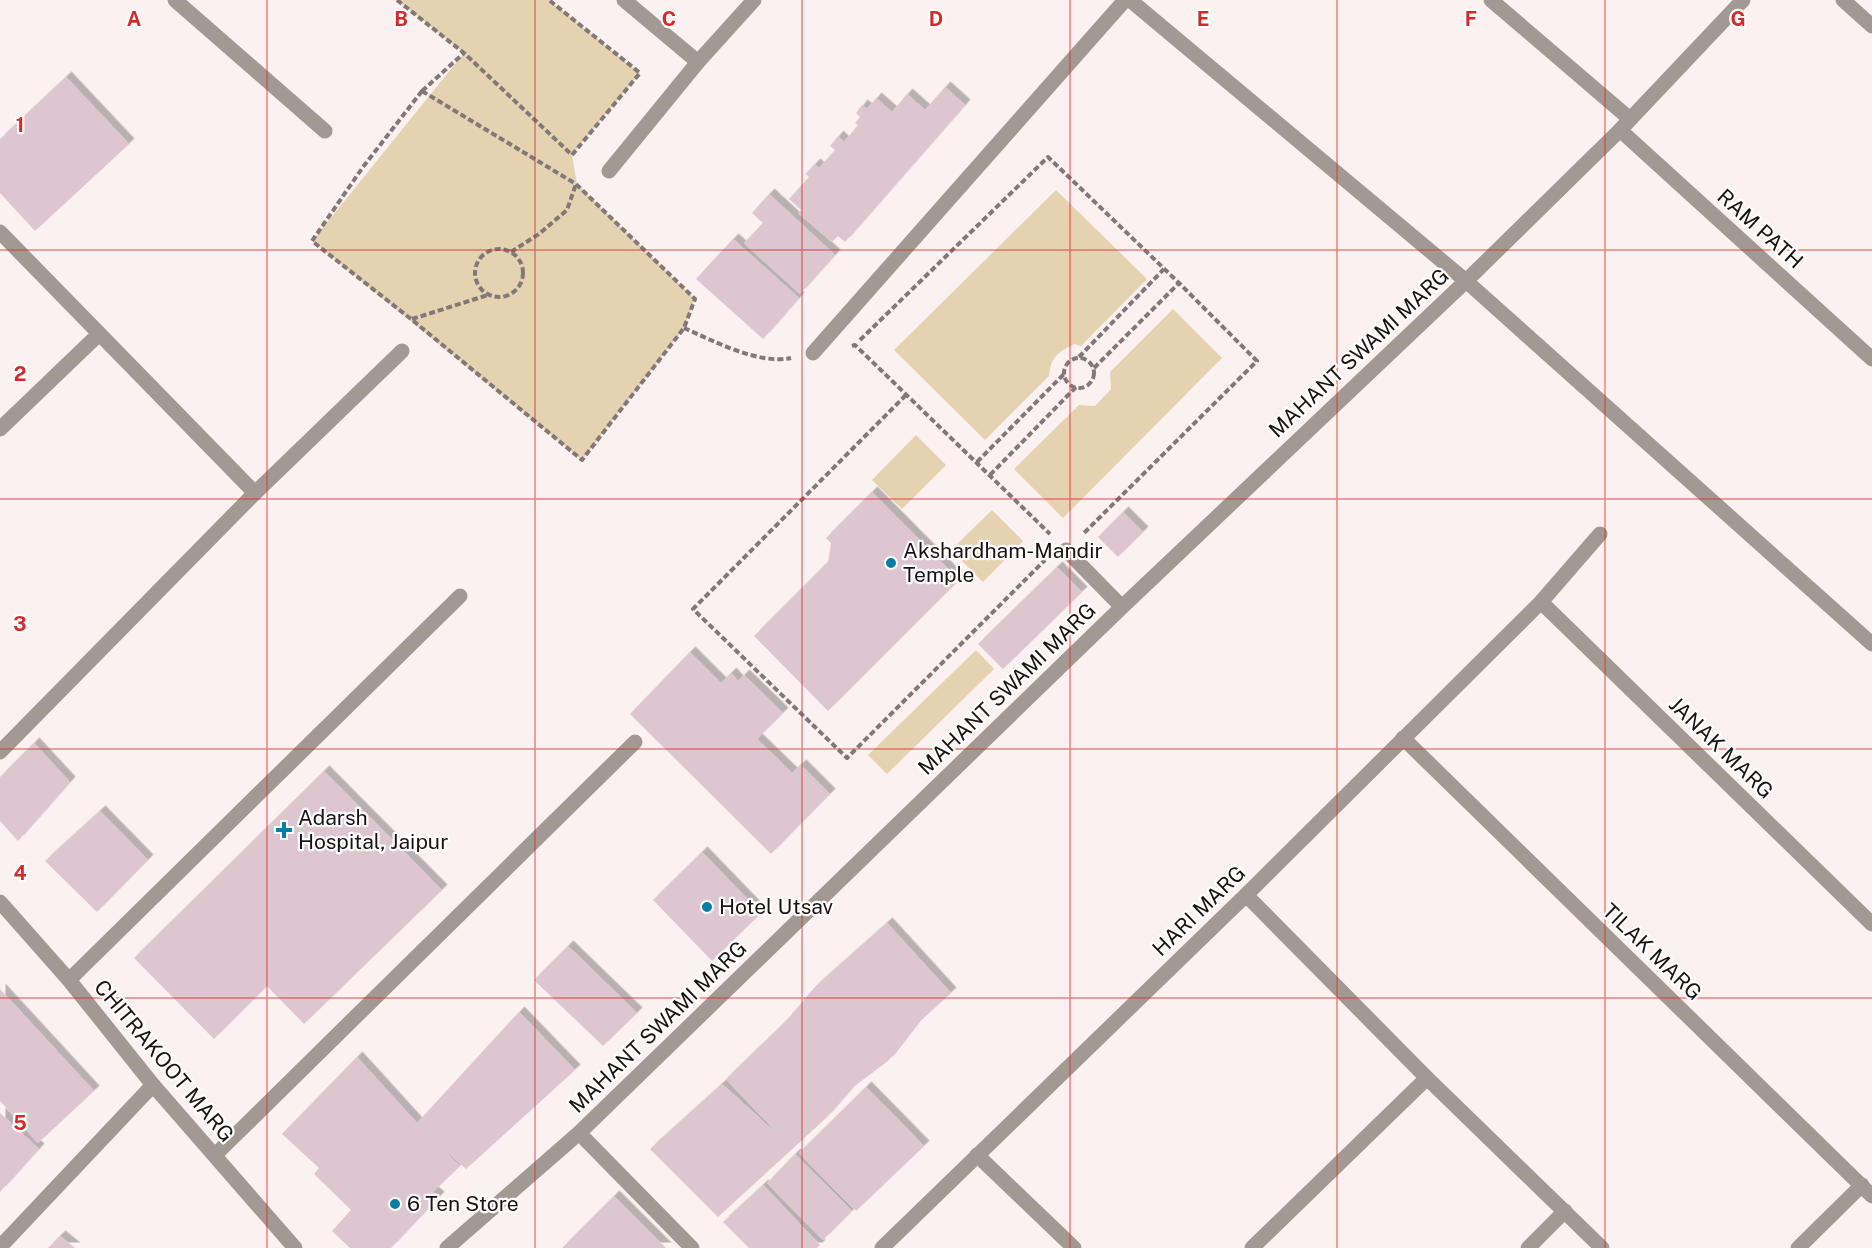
<svg xmlns="http://www.w3.org/2000/svg" width="1872" height="1248" viewBox="0 0 1872 1248" font-family="'Public Sans',sans-serif">
  <style>
    .green { fill: #e4d2b0 }
    .building { fill: #ddc6cf; filter: url(#shadow) }
    .lines { fill: none; stroke-linecap: round; stroke-linejoin: round }
    .path { stroke: #827878; stroke-width: 4; stroke-dasharray: 6 3; stroke-linecap: butt }
    .service { stroke: #a29993; stroke-width: 15 }
    .minor { stroke: #a29993; stroke-width: 15 }
    .tertiary { stroke: #a29993; stroke-width: 15 }
    .grid { fill: none; stroke: #d62828; stroke-width: 1.5; stroke-opacity: 0.55 }
    .poi-dot { fill: #077ea5; stroke: #fff; stroke-width: 2 }
    .labels { text-anchor: middle; stroke-width: 4.5; stroke-linejoin: round; paint-order: stroke }
    .street-label { font-size: 21px; fill: #1a1211; stroke: #fff }
    .poi-label { font-size: 21px; fill: #1a1211; stroke: #fff; text-anchor: start }
    .grid-label { font-size: 20px; text-anchor: middle; font-weight: bold; fill: #d62828; stroke: #fff; stroke-width: 4.5; stroke-linejoin: round; paint-order: stroke }
  </style>
  <defs>
    <filter id="shadow"><feDropShadow dx="5.5" dy="-5.5" stdDeviation="0" flood-color="#0004"/></filter>
  </defs>
  <rect width="100%" height="100%" fill="#fcf1f1"/>
  <!-- green -->
  <g class="green">
    <polygon points="397,0 549,0 640,73 572,155 577,184 695,299 684,328 582,460 312,241 464,53"/>
    <path d="M1056 190 1147 279 1081 346 1074 344C1058 352 1051 357 1049 376L985 440 894 350Z"/>
    <polygon points="1173,309 1222,358 1063,518 1014,469 1079,405 1095,406 1111,389 1110,372"/>
    <polygon points="916,435 946,465 902,509 872,480"/>
    <polygon points="992,510 1023,541 983,582 951,550"/>
    <polygon points="976,650 994,669 887,774 868,755"/>
  </g>
  <!-- building -->
  <g class="building">
    <polygon points="66,77 129,144 35,231 0,193 0,139"/>
    <polygon points="945,87 965,105 845,242 838,236 832,242 798,213 801,210 789,199 809,177 805,174 815,164 819,168 835,150 830,146 838,136 844,142 858,125 855,123 860,117 856,113 862,105 867,109 876,98 892,112 907,94 925,110"/>
    <polygon points="769,194 835,255 800,294 744,243 763,223 752,213"/>
    <polygon points="733,239 799,298 763,339 696,279"/>
    <polygon points="872,492 959,580 828,711 754,636 828,562 831,543 826,538"/>
    <polygon points="1123,512 1143,532 1118,557 1098,537"/>
    <polygon points="1057,567 1082,592 1003,669 978,644"/>
    <polygon points="690,652 721,683 731,673 738,681 744,675 783,713 757,739 792,773 801,765 830,794 771,854 630,714"/>
    <polygon points="34,743 70,782 18,841 0,821 0,777"/>
    <polygon points="324,771 442,890 304,1024 267,986 214,1039 134,958"/>
    <polygon points="100,811 148,860 97,912 45,861"/>
    <polygon points="702,852 761,913 712,961 653,900"/>
    <polygon points="887,923 951,993 916,1025 888,1061 852,1088 827,1117 718,1217 650,1149 722,1084 786,1142 726,1079 785,1022 815,987"/>
    <polygon points="568,946 637,1013 603,1046 534,980"/>
    <polygon points="0,989 94,1091 38,1143 0,1101"/>
    <polygon points="519,1012 575,1070 466,1169 427,1133 460,1166 433,1192 439,1197 391,1248 350,1248 332,1231 351,1210 314,1174 319,1168 282,1134 357,1057 417,1123"/>
    <polygon points="866,1087 924,1146 856,1211 799,1153"/>
    <polygon points="0,1113 39,1149 0,1192"/>
    <polygon points="795,1154 852,1211 823,1240 767,1183"/>
    <polygon points="763,1185 820,1245 817,1248 749,1248 723,1222"/>
    <polygon points="614,1196 666,1248 562,1248"/>
    <polygon points="60,1236 75,1248 48,1248"/>
  </g>
  <g class="lines">
    <!-- path -->
    <g class="path">
      <polyline points="397,0 464,53 572,155 640,73 549,0"/>
      <polygon points="422,91 576,184 695,299 684,328 582,460 411,319 312,241 363,167"/>
      <polyline points="422,91 464,53"/>
      <circle cx="499" cy="273" r="24"/>
      <polyline points="511,252 539,234 567,210 576,184"/>
      <polyline points="412,319 488,295"/>
      <path d="M684 328C714 341 758 365 791 358"/>
      <polyline points="860,340 1048,157 1179,283 1257,361 1083,534"/>
      <polyline points="852,346 855,345 1050,534"/>
      <polyline points="1079,357 1164,269"/>
      <circle cx="1079" cy="373" r="15"/>
      <polyline points="1094,368 1179,283"/>
      <polyline points="906,395 693,609 847,758 1045,560"/>
      <polyline points="977,462 1064,374"/>
      <polyline points="990,475 1076,387"/>
    </g>
    <!-- service -->
    <g class="service">
      <polyline points="813,353 1125,0"/>
      <polyline points="1066,550 1122,607"/>
    </g>
    <!-- minor -->
    <g class="minor">
      <polyline points="175,0 325,131"/>
      <polyline points="624,0 698,62"/>
      <polyline points="1130,0 1466,281 1872,644"/>
      <polyline points="1491,0 1630,119"/>
      <polyline points="1843,0 1872,26"/>
      <polyline points="1620,130 1872,359"/>
      <polyline points="609,171 698,62 754,0"/>
      <polyline points="0,232 255,493"/>
      <polyline points="0,429 99,334"/>
      <polyline points="1541,602 1872,924"/>
      <polyline points="1403,738 1872,1196"/>
      <polyline points="0,752 255,493 402,351"/>
      <polyline points="1246,895 1427,1078 1602,1248"/>
      <polyline points="69,980 460,596"/>
      <polyline points="579,1133 692,1248"/>
      <polyline points="215,1155 635,742"/>
      <polyline points="977,1155 1074,1248"/>
      <polyline points="0,1247 153,1085"/>
      <polyline points="882,1248 1246,895 1541,602 1600,534"/>
      <polyline points="1252,1248 1427,1078"/>
      <polyline points="1528,1248 1565,1211"/>
      <polyline points="1798,1248 1862,1185"/>
    </g>
    <!-- tertiary -->
    <g class="tertiary">
      <polyline points="0,902 69,980 153,1085 295,1248"/>
      <polyline points="447,1248 579,1133 1122,607 1466,281 1620,130 1743,0"/>
    </g>
  </g>
  <!-- grid -->
  <path class="grid" d="M267 0V1248M535 0V1248M802 0V1248M1070 0V1248M1337 0V1248M1605 0V1248M0 250H1872M0 499H1872M0 749H1872M0 998H1872"/>
  <!-- markers -->
  <g class="poi-dot">
    <circle cx="891" cy="563" r="6"/>
    <path d="M281 821h6v6h6v6h-6v6h-6v-6h-6v-6h6z"/>
    <circle cx="707" cy="907" r="6"/>
    <circle cx="395" cy="1204" r="6"/>
  </g>
  <g class="labels">
    <!-- street labels -->
    <g class="street-label">
      <text transform="translate(1760 229) rotate(42)" y="7">RAM PATH</text>
      <text transform="translate(1359 353) rotate(-43)" y="7">MAHANT SWAMI MARG</text>
      <text transform="translate(1007 689) rotate(-44)" y="7">MAHANT SWAMI MARG</text>
      <text transform="translate(1721 748) rotate(44)" y="7">JANAK MARG</text>
      <text transform="translate(1199 911) rotate(-44)" y="7">HARI MARG</text>
      <text transform="translate(1652 952) rotate(44)" y="7">TILAK MARG</text>
      <text transform="translate(658 1027) rotate(-44)" y="7">MAHANT SWAMI MARG</text>
      <text transform="translate(164 1061) rotate(50)" y="7">CHITRAKOOT MARG</text>
    </g>
    <!-- poi labels -->
    <g class="poi-label">
      <text x="903" y="558">Akshardham-Mandir<tspan x="903" dy="24">Temple</tspan></text>
      <text x="298" y="825">Adarsh<tspan x="298" dy="24">Hospital, Jaipur</tspan></text>
      <text x="719" y="914">Hotel Utsav</text>
      <text x="407" y="1211">6 Ten Store</text>
    </g>
  </g>
  <g class="grid-label">
    <text x="134" y="26">A</text>
    <text x="401" y="26">B</text>
    <text x="669" y="26">C</text>
    <text x="936" y="26">D</text>
    <text x="1203" y="26">E</text>
    <text x="1471" y="26">F</text>
    <text x="1738" y="26">G</text>
    <text x="20" y="132">1</text>
    <text x="20" y="381">2</text>
    <text x="20" y="631">3</text>
    <text x="20" y="880">4</text>
    <text x="20" y="1130">5</text>
  </g>
</svg>
